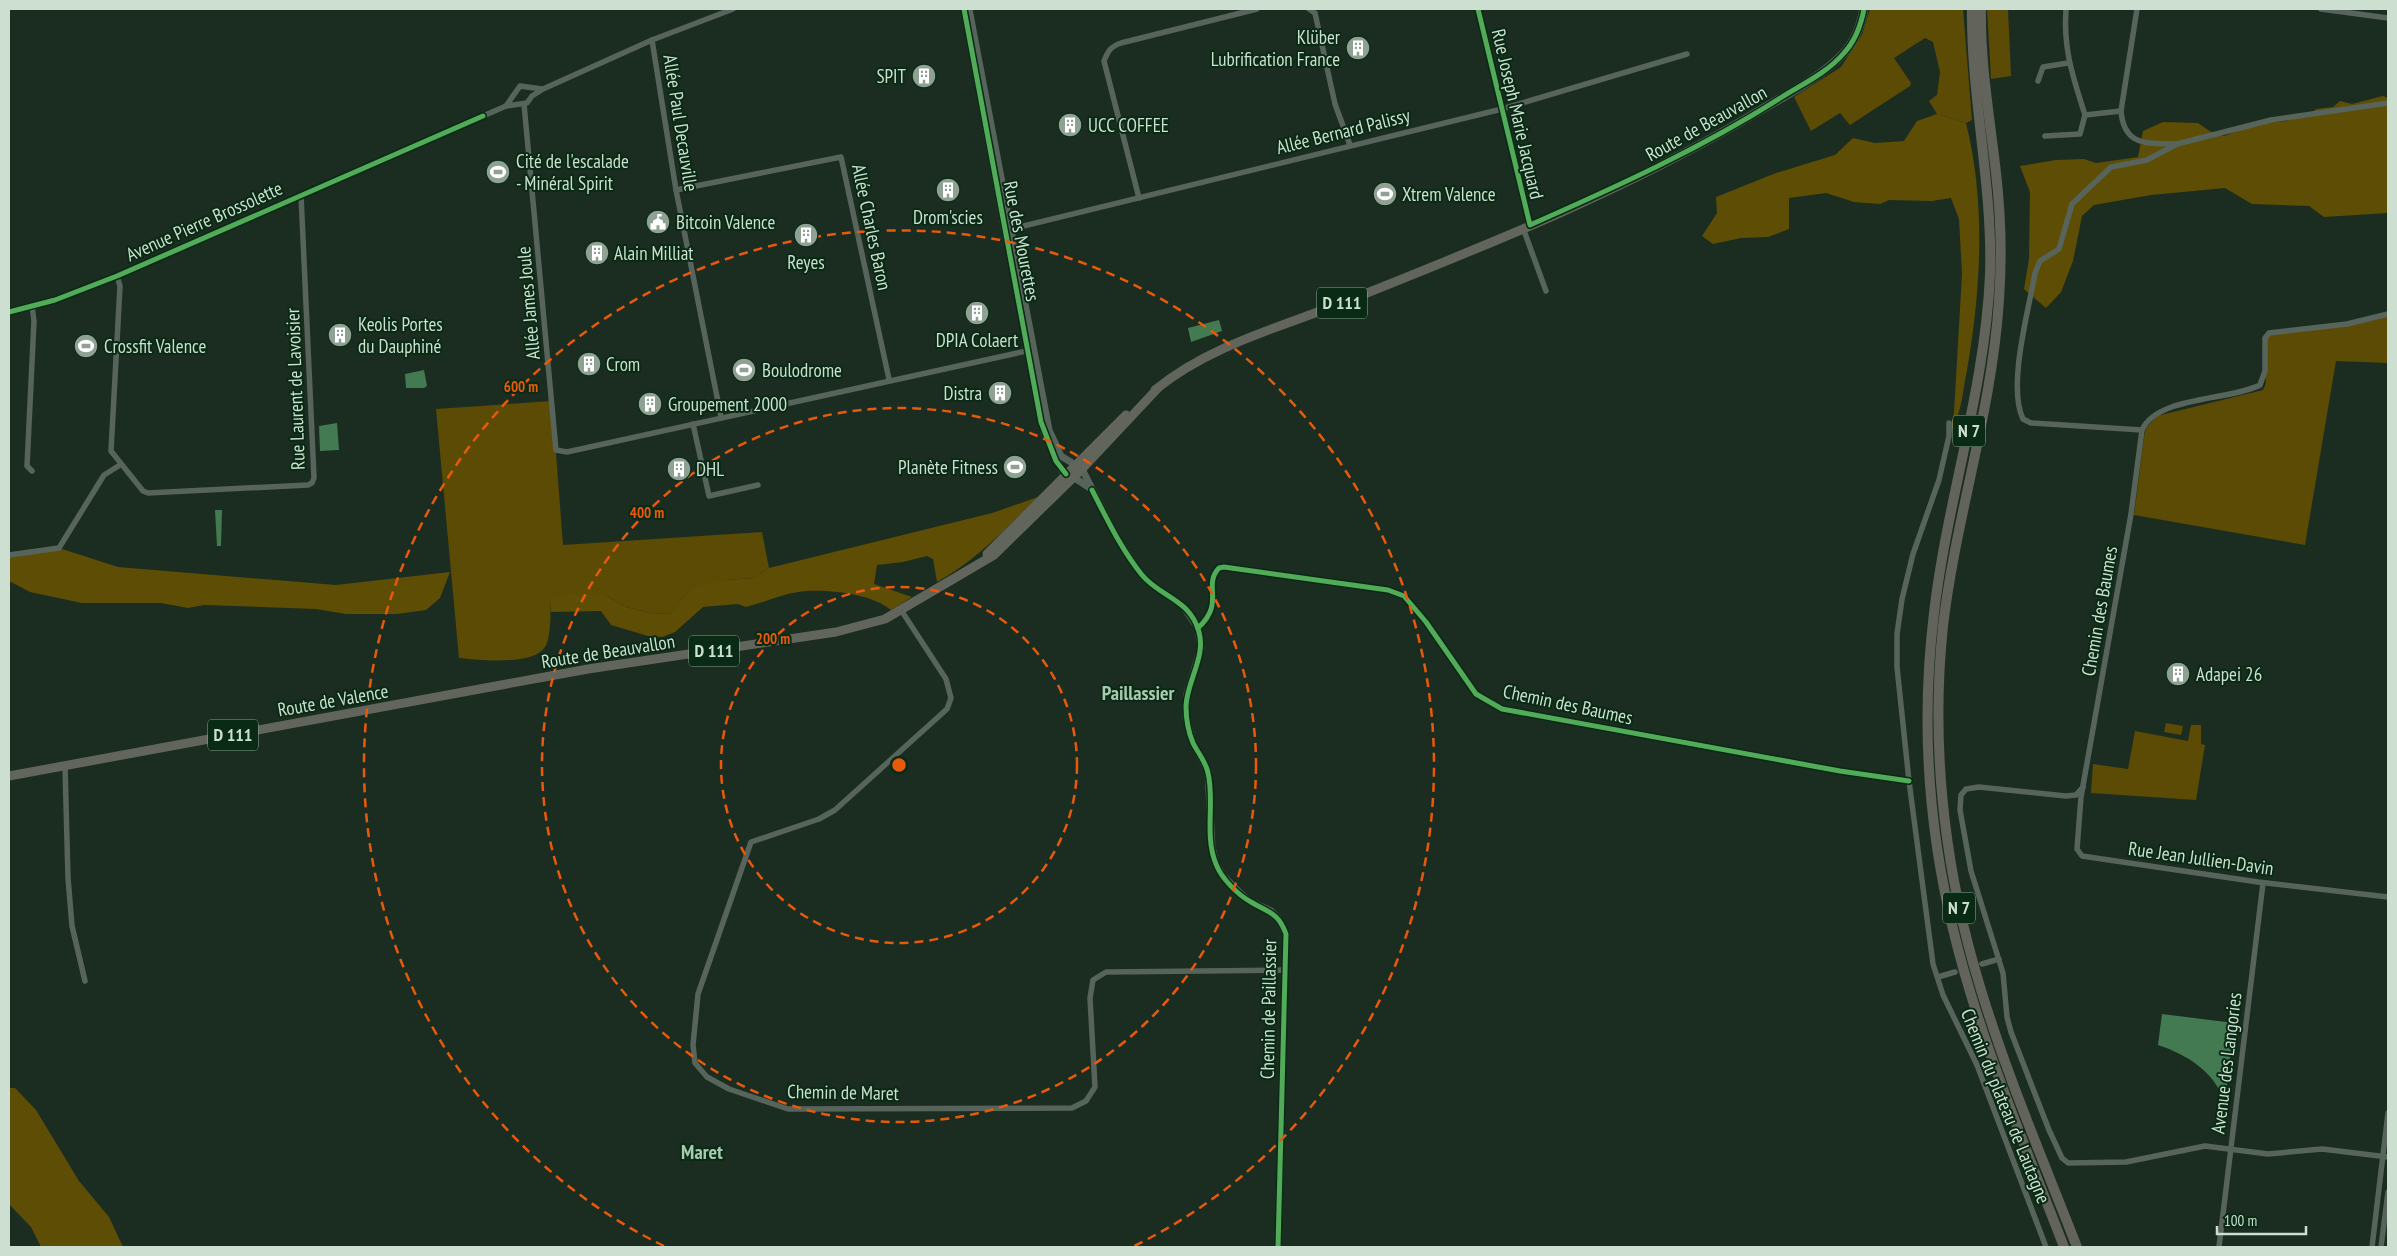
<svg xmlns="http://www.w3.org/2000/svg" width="2397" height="1256" viewBox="0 0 2397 1256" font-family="'PT Sans Narrow',sans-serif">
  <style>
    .green { fill: #5c4b04 }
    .forest { fill: #5e4d04 }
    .water { fill: #437a51 }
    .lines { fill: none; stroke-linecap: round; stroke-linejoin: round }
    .minor { stroke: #57645b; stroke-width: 5.5 }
    .tertiary { stroke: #57645b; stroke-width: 7 }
    .primary { stroke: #62655c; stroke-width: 9 }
    .trunk { stroke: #62635a; stroke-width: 10 }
    .cycleway-casing { stroke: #092a14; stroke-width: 8 }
    .cycleway { stroke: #51ab58; stroke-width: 5 }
    .ring { fill: none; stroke: #e8590c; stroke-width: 2.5; stroke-dasharray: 9 6 }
    .labels { text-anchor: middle; stroke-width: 4; stroke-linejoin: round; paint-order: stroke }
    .shield { fill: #092a14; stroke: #92a998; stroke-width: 1 }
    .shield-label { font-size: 18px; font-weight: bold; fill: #ccdfd0 }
    .poi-label { font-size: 19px; fill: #ccdfd0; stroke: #092a14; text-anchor: start }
    .street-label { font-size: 19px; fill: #ccdfd0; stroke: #092a14 }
    .neighbourhood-label { font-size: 20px; font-weight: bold; fill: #a6caad; stroke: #092a14 }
    .centre { fill: #e8590c; stroke: #092a14; stroke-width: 2.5 }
    .ring-label { font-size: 15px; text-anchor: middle; font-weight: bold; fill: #e8590c; stroke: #092a14; stroke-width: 4; stroke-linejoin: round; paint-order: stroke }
  </style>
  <rect width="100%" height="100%" fill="#1b2d20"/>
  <!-- green -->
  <g class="green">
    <polygon points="1870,9 1963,9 1972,120 1966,123 1937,114 1929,101 1937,95 1940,72 1933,42 1925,38 1894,58 1911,83 1910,86 1850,125 1840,113 1811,131 1794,97 1841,67 1862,35"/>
    <polygon points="1987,9 2008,9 2011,76 1991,79"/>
    <polygon points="2388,314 2388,363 2336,361 2305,545 2134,515 2144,437 2146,428 2157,416 2263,390 2266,383 2263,345 2269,333 2347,324"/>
    <path d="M552 401 563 545 762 532 769 568 754 578 726 580 684 596 672 614 650 613 626 607 605 595 550 600C551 611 551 638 545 647 533 666 479 660 459 658L436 409Z"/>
    <polygon points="2166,723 2183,726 2181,735 2164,732"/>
    <polygon points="2191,725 2201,725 2201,744 2205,745 2196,800 2091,793 2093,764 2128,769 2135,731 2188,741"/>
  </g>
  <!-- forest -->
  <g class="forest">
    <polygon points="2383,96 2388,98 2388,213 2324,217 2309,206 2252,204 2225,188 2151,195 2094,205 2082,216 2073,261 2061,292 2046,308 2024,289 2029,259 2030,192 2020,166 2056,160 2084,159 2096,163 2138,157 2143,131 2163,122 2198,123 2211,132 2224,136 2257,124 2286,121 2311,113 2316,109 2333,107 2340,101 2352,104"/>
    <path d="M1937 114 1966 123C1986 202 1981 290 1967 370 1962 395 1962 413 1949 436L1954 412 1962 274 1959 219 1951 198 1932 201 1889 200 1880 204 1854 202 1826 193 1789 198V229L1768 237 1741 238 1713 244 1702 236 1717 213 1716 197 1776 173 1835 155 1853 138 1875 143 1904 141 1917 121Z"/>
    <path d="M1038 497C1007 528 975 561 937 582L933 559 927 556 903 562 877 565 874 584 912 597 891 610C872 593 822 588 798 592 783 594 762 603 746 607L738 604 703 607 675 632 662 637 648 636 611 625 601 611 551 612 550 600 567 593 605 595 626 607 650 613 671 614 684 596 699 585 726 580 754 578 769 568 992 513Z"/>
    <polygon points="59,548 118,567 336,585 450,572 440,598 426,610 397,614 346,614 316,609 204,605 188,608 161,603 82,603 30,592 9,581 9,555"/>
    <polygon points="9,1088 15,1088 36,1110 79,1181 109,1217 123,1247 41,1247 31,1227 9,1204"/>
  </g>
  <!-- water -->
  <g class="water">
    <polygon points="1219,320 1222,331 1191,342 1188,328"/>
    <polygon points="424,370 427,386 424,388 406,388 405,374"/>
    <polygon points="337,423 339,450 320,451 319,426"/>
    <polygon points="215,510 222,510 221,546 217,546"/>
    <path d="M2162 1014 2234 1023 2225 1103C2215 1072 2188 1055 2158 1045Z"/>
  </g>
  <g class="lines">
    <!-- minor -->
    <g class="minor">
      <polyline points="1309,9 1315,13 1335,104 1350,145"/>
      <polyline points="1478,9 1530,225"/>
      <path d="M2066 9C2063 49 2073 77 2085 115L2121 111"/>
      <path d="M2137 9 2121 111C2124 146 2146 143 2175 144"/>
      <polyline points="2321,9 2388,18"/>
      <polyline points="652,40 676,190 721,417"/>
      <polyline points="2038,81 2043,67 2068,63"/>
      <polyline points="524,104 556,450 567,452 1031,350"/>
      <polyline points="506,106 520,86 542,89"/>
      <polyline points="2045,136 2080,134 2085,115"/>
      <polyline points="676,190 841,157 889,379"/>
      <path d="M1139 198 1104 61C1108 51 1110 47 1121 43L1257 9"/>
      <polyline points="1523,228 1546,291"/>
      <polyline points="1007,230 1502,109 1687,54"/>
      <polyline points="117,276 120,286 111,451 143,491 148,493 308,485 312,483 314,478 301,195"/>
      <polyline points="9,312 55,300 117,276 506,106 527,103 532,96 543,89 652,40 733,9"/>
      <path d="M2388 314 2347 324 2269 333 2265 338V371L2260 385C2229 401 2157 396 2142 430L2131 514 2081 797 2077 849 2082 856 2258 882 2388 897"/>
      <polyline points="1949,423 1949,436 1939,480 1913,554 1902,599 1897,634 1897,667 1909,781 1933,964 1943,995 1977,1065 2046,1247"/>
      <polyline points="693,424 709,496 758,485"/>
      <path d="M2142 430 2031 423 2023 419C2007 386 2029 309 2035 273L2040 261 2059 249 2072 204 2111 167 2147 160 2177 144 2271 120 2388 103"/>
      <polyline points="32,471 27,466 34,321 32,306"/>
      <polyline points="9,555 59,548 104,475 120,465"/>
      <polyline points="901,610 946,679 951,698 947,709 835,810 819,819 751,842 698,994 693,1045 695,1063 707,1077 729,1089 788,1109 1072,1108 1086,1101 1095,1087 1090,998 1093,980 1106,972 1285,970"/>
      <path d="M1198 628C1226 602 1202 586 1219 568L1224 567 1388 590 1404 596 1426 622 1476 694 1502 709 1840 771 1909 781"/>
      <polyline points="65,766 68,878 72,926 85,981"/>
      <polyline points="2083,787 2076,795 2066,796 1979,787 1966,789 1961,795 1960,810 1971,871 2003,973 2007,1017 2011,1032 2049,1130 2062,1158 2068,1163 2126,1162 2205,1146 2268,1154 2322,1149 2388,1157"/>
      <polyline points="1982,964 1999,959"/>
      <polyline points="1938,977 1955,972"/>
      <polyline points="2219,1247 2263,883"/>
      <polyline points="2372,1247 2388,1113"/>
      <polyline points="2381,1247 2388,1192"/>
    </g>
    <!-- tertiary -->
    <g class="tertiary">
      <polyline points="964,9 1007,242"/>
      <polyline points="969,9 1049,430 1061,456 1082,469 1117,538 1138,570 1150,583 1183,606 1198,628 1201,648 1187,694 1186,718 1193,743 1208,771 1212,847 1216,864 1223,876 1241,894 1249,901 1271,911 1278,918 1286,934 1278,1247"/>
      <polyline points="1015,282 1044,432 1062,470 1090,488"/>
    </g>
    <!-- primary -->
    <g class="primary">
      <path d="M1155 390C1211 344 1285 326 1352 299 1490 244 1631 188 1759 111 1786 95 1823 76 1844 53 1855 41 1861 25 1864 9"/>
      <polyline points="987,554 1126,415"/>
      <polyline points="9,776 588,669 836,632 885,619 994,555 1082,469 1158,388"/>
    </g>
    <!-- trunk -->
    <g class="trunk">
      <path d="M1972 9C1971 98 1993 186 1990 275 1985 390 1947 500 1934 613 1921 719 1928 826 1953 929 1979 1038 2024 1143 2064 1247"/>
      <path d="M1981 9C1980 64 1990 119 1996 173 2001 216 2002 258 1999 300 1992 411 1956 516 1943 626 1931 740 1943 857 1974 966 2001 1062 2041 1155 2077 1247"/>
    </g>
    <!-- cycleway casing -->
    <g class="cycleway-casing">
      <g id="cycleway">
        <polyline points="964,9 1041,422 1056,461 1066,474"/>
        <path d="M1478 9 1530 225C1616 187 1702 148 1782 97 1803 84 1828 72 1844 53 1855 41 1861 25 1864 9"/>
        <polyline points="9,312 55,300 117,276 483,116"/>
        <path d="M1092 490C1107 519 1121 549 1142 575 1160 597 1190 599 1199 632 1206 657 1187 681 1186 706 1186 719 1188 731 1193 743 1198 753 1206 762 1208 773 1215 802 1204 835 1216 864 1221 878 1238 895 1251 902 1269 913 1278 912 1286 934L1278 1247"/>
        <path d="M1198 628C1226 602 1202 586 1219 568L1224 567 1388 590 1404 596 1426 622 1476 694 1502 709 1840 771 1909 781"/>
      </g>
    </g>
    <!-- cycleway -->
    <use href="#cycleway" class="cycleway"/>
  </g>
  <!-- distance rings -->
  <g class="ring">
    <circle cx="899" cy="765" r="178"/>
    <circle cx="899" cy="765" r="357"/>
    <path d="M664 1246A535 535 0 1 1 1134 1246"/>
  </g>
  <!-- icons -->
  <defs>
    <g id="building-disc" transform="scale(1.25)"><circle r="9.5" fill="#8ea192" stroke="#092a14"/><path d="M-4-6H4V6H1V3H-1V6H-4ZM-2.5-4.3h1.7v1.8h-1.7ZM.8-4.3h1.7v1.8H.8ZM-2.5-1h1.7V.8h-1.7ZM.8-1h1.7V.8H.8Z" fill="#fff"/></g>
    <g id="stadium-disc" transform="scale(1.25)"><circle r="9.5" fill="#8ea192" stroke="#092a14"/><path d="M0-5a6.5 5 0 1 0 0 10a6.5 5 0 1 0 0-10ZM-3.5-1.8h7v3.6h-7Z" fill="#fff"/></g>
    <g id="civic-disc" transform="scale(1.25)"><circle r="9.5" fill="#8ea192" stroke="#092a14"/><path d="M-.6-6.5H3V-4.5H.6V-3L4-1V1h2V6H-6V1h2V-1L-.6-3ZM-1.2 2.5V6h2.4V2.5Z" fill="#fff"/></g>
  </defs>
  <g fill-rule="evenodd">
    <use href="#building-disc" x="1358" y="48"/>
    <use href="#building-disc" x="924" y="76"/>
    <use href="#building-disc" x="1070" y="125"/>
    <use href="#stadium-disc" x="498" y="172"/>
    <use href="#building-disc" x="948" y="190"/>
    <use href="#stadium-disc" x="1385" y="194"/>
    <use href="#civic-disc" x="658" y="222"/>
    <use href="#building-disc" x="806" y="235"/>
    <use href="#building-disc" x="597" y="253"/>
    <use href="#building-disc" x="977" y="313"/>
    <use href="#building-disc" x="340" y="335"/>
    <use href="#stadium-disc" x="86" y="346"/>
    <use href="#building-disc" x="589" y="364"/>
    <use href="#stadium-disc" x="744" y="370"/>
    <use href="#building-disc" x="1000" y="393"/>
    <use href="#building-disc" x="650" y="404"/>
    <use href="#stadium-disc" x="1015" y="467"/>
    <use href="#building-disc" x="679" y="469"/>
    <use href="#building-disc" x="2178" y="674"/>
  </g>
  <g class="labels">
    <!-- shield labels -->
    <g class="shield">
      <rect x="1317" y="287.5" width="50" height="31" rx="4"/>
      <rect x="1953" y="415.5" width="32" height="31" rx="4"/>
      <rect x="689" y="635.5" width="50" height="31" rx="4"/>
      <rect x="208" y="719.5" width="50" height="31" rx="4"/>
      <rect x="1943" y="892.5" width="32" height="31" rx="4"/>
    </g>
    <g class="shield-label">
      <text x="1342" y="309">D 111</text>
      <text x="1969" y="437">N 7</text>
      <text x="714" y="657">D 111</text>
      <text x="233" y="741">D 111</text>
      <text x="1959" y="914">N 7</text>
    </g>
    <!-- poi labels -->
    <g class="poi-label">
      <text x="1340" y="44" text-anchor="end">Klüber<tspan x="1340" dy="22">Lubrification France</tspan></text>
      <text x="906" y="83" text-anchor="end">SPIT</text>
      <text x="1088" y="132">UCC COFFEE</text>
      <text x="516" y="168">Cité de l'escalade<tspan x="516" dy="22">- Minéral Spirit</tspan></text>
      <text x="1402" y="201">Xtrem Valence</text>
      <text x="948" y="224" text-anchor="middle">Drom'scies</text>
      <text x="676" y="229">Bitcoin Valence</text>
      <text x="614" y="260">Alain Milliat</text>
      <text x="806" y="269" text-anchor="middle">Reyes</text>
      <text x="358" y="331">Keolis Portes<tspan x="358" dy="22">du Dauphiné</tspan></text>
      <text x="977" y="347" text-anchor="middle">DPIA Colaert</text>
      <text x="104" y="353">Crossfit Valence</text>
      <text x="606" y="371">Crom</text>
      <text x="762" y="377">Boulodrome</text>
      <text x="982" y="400" text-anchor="end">Distra</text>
      <text x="668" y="411">Groupement 2000</text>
      <text x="998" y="474" text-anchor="end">Planète Fitness</text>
      <text x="696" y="476">DHL</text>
      <text x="2196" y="681">Adapei 26</text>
    </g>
    <!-- street labels -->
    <g class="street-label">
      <text transform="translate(1518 114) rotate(77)" y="7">Rue Joseph Marie Jacquard</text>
      <text transform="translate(681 123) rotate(81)" y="7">Allée Paul Decauville</text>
      <text transform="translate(1706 123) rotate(-29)" y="7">Route de Beauvallon</text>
      <text transform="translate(1343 131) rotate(-14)" y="7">Allée Bernard Palissy</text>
      <text transform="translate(204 221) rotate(-24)" y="7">Avenue Pierre Brossolette</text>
      <text transform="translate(872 227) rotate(78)" y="7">Allée Charles Baron</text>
      <text transform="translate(1022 241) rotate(79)" y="7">Rue des Mourettes</text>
      <text transform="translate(528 303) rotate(-95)" y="7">Allée James Joule</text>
      <text transform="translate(295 389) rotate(-92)" y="7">Rue Laurent de Lavoisier</text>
      <text transform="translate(2099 611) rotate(-80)" y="7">Chemin des Baumes</text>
      <text transform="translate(608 651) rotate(-9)" y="7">Route de Beauvallon</text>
      <text transform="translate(333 700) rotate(-10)" y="7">Route de Valence</text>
      <text transform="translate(1568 704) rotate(12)" y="7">Chemin des Baumes</text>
      <text transform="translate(2201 858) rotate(8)" y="7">Rue Jean Jullien-Davin</text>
      <text transform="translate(1268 1009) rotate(-89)" y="7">Chemin de Paillassier</text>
      <text transform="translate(2226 1063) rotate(-83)" y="7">Avenue des Langories</text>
      <text transform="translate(843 1092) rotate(1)" y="7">Chemin de Maret</text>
      <text transform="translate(2006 1106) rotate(68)" y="7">Chemin du plateau de Lautagne</text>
    </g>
    <!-- neighbourhood labels -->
    <g class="neighbourhood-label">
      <text x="1138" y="700">Paillassier</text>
      <text x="702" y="1159">Maret</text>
    </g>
  </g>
  <circle cx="899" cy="765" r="8" class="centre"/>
  <g class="ring-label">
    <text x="521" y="392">600 m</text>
    <text x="647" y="518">400 m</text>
    <text x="773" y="644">200 m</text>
  </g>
  <!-- border -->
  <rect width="2397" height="1256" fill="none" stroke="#ccdfd0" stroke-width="20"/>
  <!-- scale -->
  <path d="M2217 1226v8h89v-8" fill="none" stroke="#ccdfd0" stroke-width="2.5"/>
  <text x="2224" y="1226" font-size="15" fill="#ccdfd0" stroke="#092a14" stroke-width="4" paint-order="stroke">100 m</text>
</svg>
